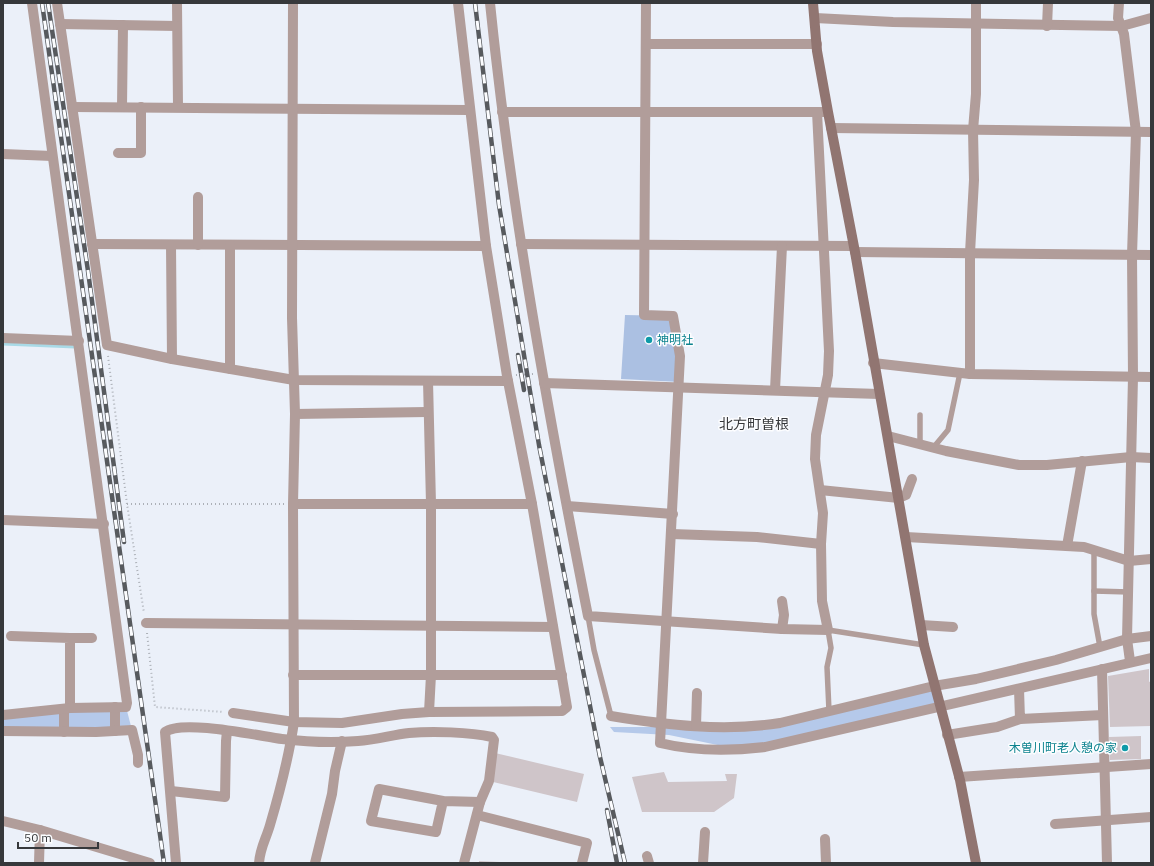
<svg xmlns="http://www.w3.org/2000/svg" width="1154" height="866" viewBox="0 0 1154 866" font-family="'IBM Plex Sans','Noto Sans JP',sans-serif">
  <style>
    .green { fill: #b5c9ea }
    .forest { fill: #abc0e2 }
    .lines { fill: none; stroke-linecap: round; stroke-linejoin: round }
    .stream { stroke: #a9dae7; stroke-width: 3 }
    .building { fill: #cfc5c9 }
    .path { stroke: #acb0b7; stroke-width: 2; stroke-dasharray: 1 3; stroke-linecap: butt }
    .lane { stroke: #b19d9a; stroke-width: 5.5 }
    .street { stroke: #b19d9a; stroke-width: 10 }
    .secondary { stroke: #917571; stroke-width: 10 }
    .rail-casing { stroke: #575a5e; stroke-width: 4.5 }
    .rail { stroke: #fcfdff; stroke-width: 3; stroke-dasharray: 9; stroke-linecap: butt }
    .culture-dot { fill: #0f9aa8; stroke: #fcfdff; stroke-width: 1.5 }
    .labels { text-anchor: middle; stroke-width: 3; stroke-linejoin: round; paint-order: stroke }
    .culture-label { font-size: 12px; fill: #0d838f; stroke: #fcfdff; text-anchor: start }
    .quarter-label { font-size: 14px; fill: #36383b; stroke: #fcfdff }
  </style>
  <rect width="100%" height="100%" fill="#ebf0f9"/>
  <!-- green -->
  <g class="green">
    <polygon points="934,686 940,707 742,750 669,735 614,732 610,727 756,727"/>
    <polygon points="126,707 132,730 3,731 3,715"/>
  </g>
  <!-- forest -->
  <polygon class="forest" points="625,315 673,316 680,382 621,379"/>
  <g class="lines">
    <!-- stream -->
    <polyline class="stream" points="3,344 75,347"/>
  </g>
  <!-- building -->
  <g class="building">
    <polygon points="1149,669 1149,682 1151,681 1151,726 1110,727 1108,676"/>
    <polygon points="1141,736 1141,759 1110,760 1109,737"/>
    <polygon points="495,753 584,774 577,802 489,781"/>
    <polygon points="664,772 668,782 727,781 725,774 737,774 734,798 714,812 642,812 632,777"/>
    <polygon points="479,861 500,862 500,863 479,863"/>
  </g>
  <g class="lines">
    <!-- path -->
    <g class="path">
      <polyline points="108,356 127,504 144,613"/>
      <polyline points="516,375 533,374"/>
      <polyline points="127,504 284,504"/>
      <polyline points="147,633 155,707 224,712"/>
    </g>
    <!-- lane -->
    <g class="lane">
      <polyline points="920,415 920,445"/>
      <polyline points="933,448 948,430 960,373"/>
      <polyline points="1094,550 1094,614 1100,647"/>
      <polyline points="1094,591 1129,592"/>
      <polyline points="588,616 594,650 611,716"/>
      <polyline points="829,711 827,667 831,648 828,630 924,645"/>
    </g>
    <!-- street -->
    <g class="street">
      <polyline points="57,3 107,345 172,359 294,380 508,381"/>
      <polyline points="177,3 178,107"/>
      <path d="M490 3C511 209 548 413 588 616L782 629 828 630 822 601 821 544 823 513 815 459 816 435 828 375 829 351 817 112"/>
      <path d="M646 3 644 315 673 316 680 356 660 743C693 751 731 751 765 747L1151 658"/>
      <polyline points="1119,3 1118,18 1124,34 1136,132 1132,255 1133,377 1127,639 1130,661"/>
      <polyline points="815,18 893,22 1122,26 1151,18"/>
      <polyline points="60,24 177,26"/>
      <polyline points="1047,26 1048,3"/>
      <polyline points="646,44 817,44"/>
      <polyline points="72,107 469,110"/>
      <polyline points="122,107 123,25"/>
      <polyline points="502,112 824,112"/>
      <polyline points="831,128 1151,132"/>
      <polyline points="118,153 141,153 141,107"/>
      <polyline points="3,154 52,156"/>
      <polyline points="92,244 486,246"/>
      <polyline points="521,244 853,246"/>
      <polyline points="171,245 172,359"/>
      <polyline points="198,245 198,197"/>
      <polyline points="855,252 1151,255"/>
      <polyline points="3,338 79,341"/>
      <polyline points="873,363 970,374 1151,377"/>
      <polyline points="230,369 230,245"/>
      <polyline points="970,374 970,253 974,180 973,130 976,94 976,3"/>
      <polyline points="428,381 431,504 431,675 429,712"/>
      <polyline points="544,383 879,394"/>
      <polyline points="775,390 782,246"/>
      <polyline points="295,414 427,412"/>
      <polyline points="888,436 946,451 1019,465 1047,465 1131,457 1151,458"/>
      <polyline points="820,490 899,498 906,495 912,479"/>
      <polyline points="293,504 532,504"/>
      <polyline points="567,506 673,514"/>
      <polyline points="3,520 104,524"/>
      <polyline points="672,534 757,537 821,544"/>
      <polyline points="906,537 1084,547 1129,561 1151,559"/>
      <polyline points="1067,546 1082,461"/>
      <polyline points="782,601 784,615 782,629"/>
      <polyline points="146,623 553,627"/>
      <polyline points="921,625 953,627"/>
      <polyline points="11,636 70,638 70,708"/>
      <polyline points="70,638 92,638"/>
      <polyline points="1102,669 1107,863"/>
      <polyline points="293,675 562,675"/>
      <polyline points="1019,689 1020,719 1103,715"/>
      <polyline points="115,707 115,731"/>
      <polyline points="64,709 64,732"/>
      <polyline points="233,713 294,722 342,723 402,714 429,712 562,711 567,707 532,504 507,376 486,246 458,3"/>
      <polyline points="3,715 70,708 126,707 127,703 32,3"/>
      <path d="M611 716C666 725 724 732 780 723L934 686 976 679 1056 660 1127 639 1151 636"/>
      <polyline points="696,726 697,693"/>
      <polyline points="3,731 96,732 132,730 138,755 138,763"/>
      <polyline points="947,735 997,727 1020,719"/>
      <polyline points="959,777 1151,764"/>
      <polyline points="171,791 225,797 226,741 227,731"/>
      <polyline points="443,801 436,832 371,821 379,789 443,801 480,802"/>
      <polyline points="477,815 587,843 582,863"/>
      <polyline points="3,821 40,830 150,863"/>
      <polyline points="1055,824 1151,817"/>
      <polyline points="825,839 826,863"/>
      <polyline points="647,856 649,863"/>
      <polyline points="39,863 40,830"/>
      <path d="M176 863 165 732C182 719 259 736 282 739 307 742 333 743 358 741 375 740 392 735 409 733 432 731 470 732 492 737L494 740 489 781 480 802 464 863"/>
      <path d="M259 863C260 848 266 839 270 825 280 791 289 756 294 722L293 504 295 414 292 318 293 3"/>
      <polyline points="315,863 332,794 335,771 342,741"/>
      <polyline points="703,863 705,832"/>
    </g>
    <!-- secondary -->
    <polyline class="secondary" points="813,3 817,51 828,112 855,252 924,645 960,780 976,863"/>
    <!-- rail casing -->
    <g class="rail-casing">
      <g id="rail">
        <polyline points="42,3 164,863"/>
        <polyline points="48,3 88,271 124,542"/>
        <polyline points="475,3 499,205 539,445 600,757 625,863"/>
        <polyline points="518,355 524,390"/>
        <polyline points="607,810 617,863"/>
      </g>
    </g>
    <!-- rail -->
    <use href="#rail" class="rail"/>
  </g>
  <!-- markers -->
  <g class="culture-dot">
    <circle cx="649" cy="340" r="4"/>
    <circle cx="1125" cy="748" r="4"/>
  </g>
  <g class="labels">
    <!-- culture labels -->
    <g class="culture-label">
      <text x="657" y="344">神明社</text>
      <text x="1117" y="752" text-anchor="end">木曽川町老人憩の家</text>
    </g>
    <!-- quarter labels -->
    <g class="quarter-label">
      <text x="754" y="429">北方町曽根</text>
    </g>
  </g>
  <!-- border -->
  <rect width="1154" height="866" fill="none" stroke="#36383b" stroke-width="8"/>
  <!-- scale -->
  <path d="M18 842v6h80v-6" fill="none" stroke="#36383b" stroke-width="2"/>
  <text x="24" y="842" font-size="12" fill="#36383b" stroke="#fcfdff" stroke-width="3" paint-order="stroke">50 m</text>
</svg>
